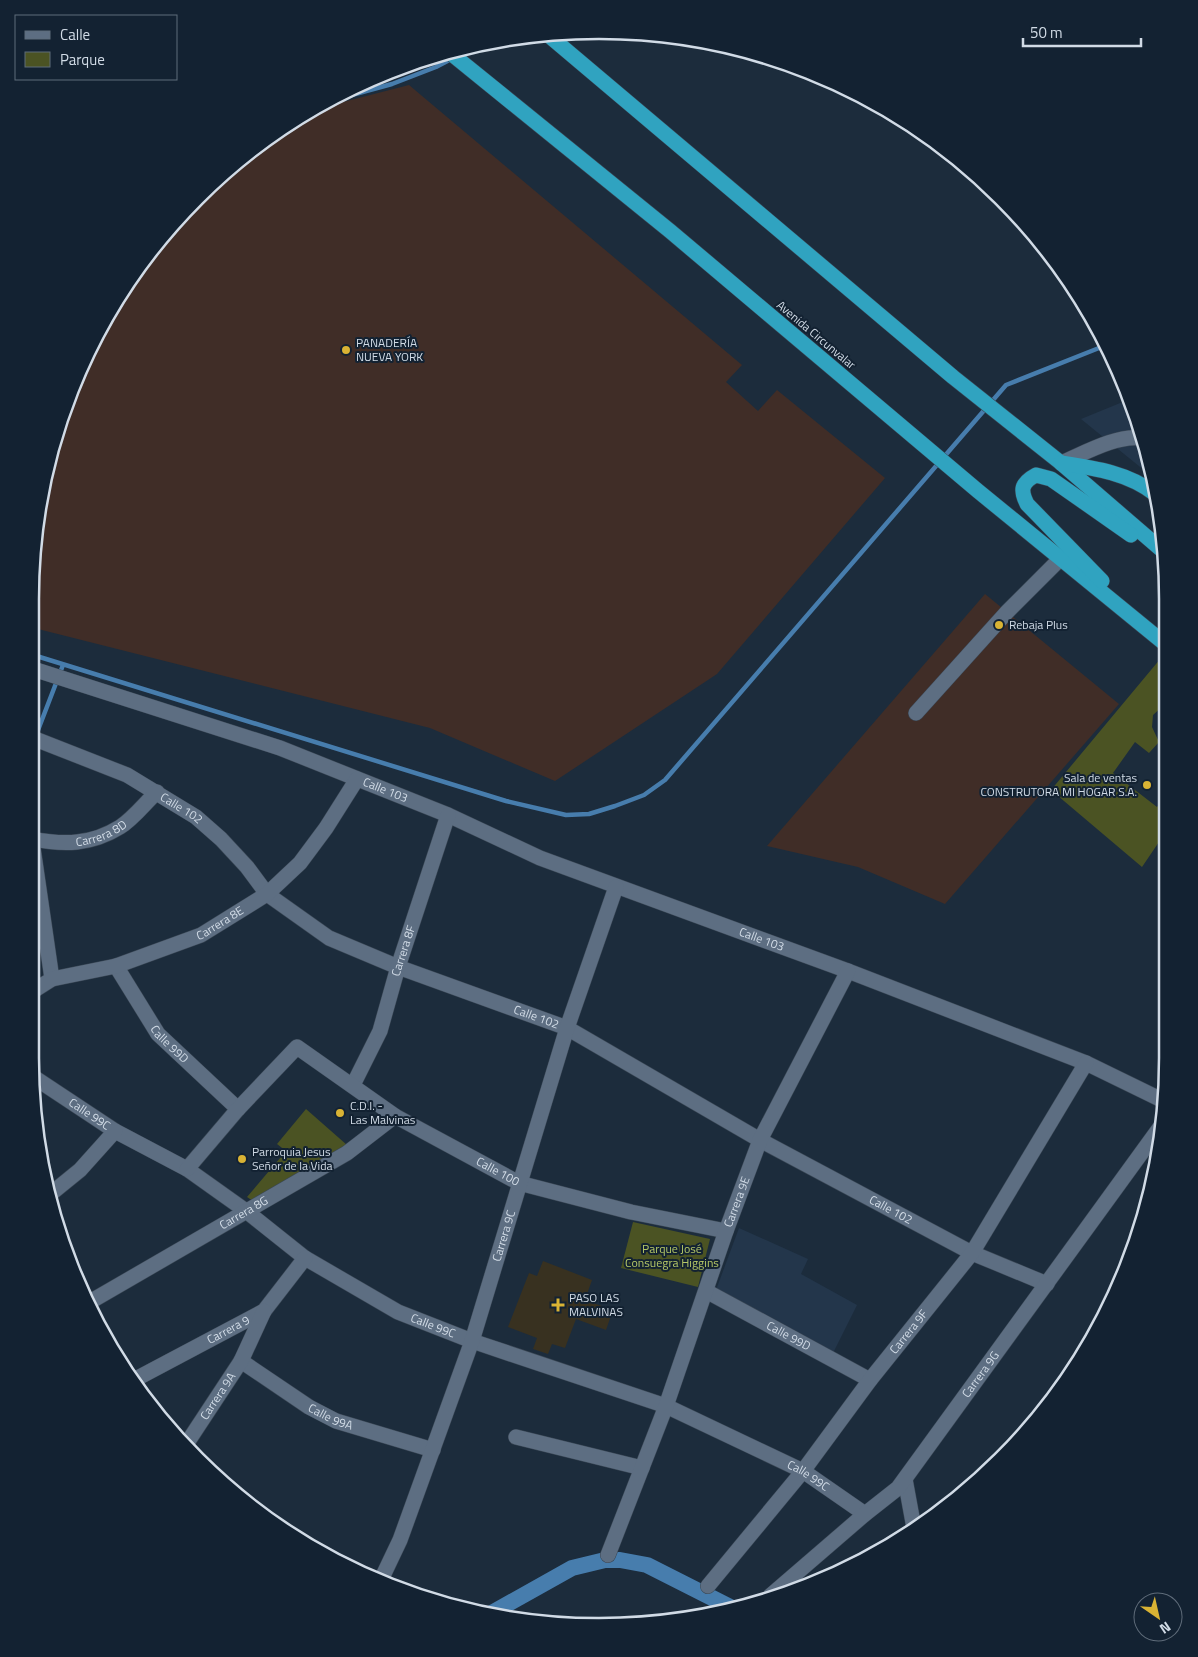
<svg xmlns="http://www.w3.org/2000/svg" width="1198" height="1657" viewBox="0 0 1198 1657" font-family="'Titillium Web',sans-serif">
  <style>
    .built { fill: #23364b }
    .industrial { fill: #402d27 }
    .medical { fill: #383120 }
    .green { fill: #4b5323 }
    .lines { fill: none; stroke-linecap: round; stroke-linejoin: round }
    .stream { stroke: #477dad; stroke-width: 4.5 }
    .canal { stroke: #477dad; stroke-width: 16 }
    .minor-casing { stroke: #3b4856; stroke-width: 16 }
    .highway-casing { stroke: #3b4856; stroke-width: 16 }
    .minor { stroke: #5d6e82; stroke-width: 15 }
    .highway { stroke: #30a3c0; stroke-width: 15 }
    .poi-dot { fill: #d9b334; stroke: #132232; stroke-width: 2 }
    .labels { text-anchor: middle; stroke-width: 4; stroke-linejoin: round; paint-order: stroke }
    .street-label { font-size: 12px; fill: #d1dbe6; stroke: #132232 }
    .poi-label { font-size: 12px; fill: #d1dbe6; stroke: #132232; text-anchor: start }
    .park-label { font-size: 12px; fill: #b7c967; stroke: #132232 }
    .rim { fill: none; stroke: #d1dbe6; stroke-width: 2.5 }
  </style>
  <rect width="100%" height="100%" fill="#1c2c3c"/>
  <!-- built -->
  <g class="built">
    <polygon points="1130,399 1150,475 1081,419"/>
    <polygon points="739,1228 808,1259 801,1274 857,1305 832,1355 716,1290"/>
  </g>
  <!-- industrial -->
  <g class="industrial">
    <polygon points="409,85 742,365 726,382 758,411 777,390 885,478 717,674 555,781 430,728 30,627 30,599 49,452 73,381 126,283 171,224 252,148 312,110"/>
    <polygon points="985,594 1119,704 945,904 858,867 767,846"/>
  </g>
  <!-- medical -->
  <polygon class="medical" points="543,1261 592,1280 585,1300 613,1310 606,1330 576,1319 565,1348 552,1344 548,1354 533,1349 537,1338 508,1327 529,1273 537,1276"/>
  <!-- green -->
  <g class="green">
    <polygon points="1161,658 1164,661 1164,705 1153,715 1152,727 1159,742 1149,753 1135,742 1113,773 1157,807 1165,797 1165,833 1142,867 1051,790"/>
    <polygon points="306,1109 347,1145 253,1201 247,1197 286,1151 277,1144"/>
    <polygon points="633,1222 710,1239 698,1287 621,1268"/>
  </g>
  <g class="lines">
    <!-- stream -->
    <g class="stream">
      <polyline points="326,102 392,84 436,67 478,45"/>
      <polyline points="30,654 506,801 566,815 589,814 615,806 644,795 665,780 1006,385 1104,346"/>
      <polyline points="30,751 63,665"/>
    </g>
    <!-- canal -->
    <polyline class="canal" points="490,1614 572,1568 605,1560 620,1560 647,1565 730,1607"/>
    <!-- minor casing -->
    <g class="minor-casing">
      <g id="minor">
        <path d="M1061 463C1083 454 1116 435 1140 438"/>
        <path id="s1" d="M30 668 280 748 448 815 540 858 848 971 1086 1063 1166 1102"/>
        <polyline points="916,713 1007,612 1061,558"/>
        <path id="s2" d="M30 737 127 775 196 817 221 839 247 867 267 894 329 938 398 967 567 1028 760 1140 972 1253 1047 1284"/>
        <polyline points="30,827 52,979"/>
        <path id="s3" d="M32 839C64 845 91 845 120 827 134 818 145 803 157 792"/>
        <path id="s4" d="M116 966 158 1034 238 1109"/>
        <path id="s5" d="M30 993 52 979 116 966 201 935 267 894 300 863 326 828 357 779"/>
        <path id="s6" d="M32 1076 115 1131 187 1169 246 1211 305 1258 398 1312 472 1341 666 1406 803 1471 865 1514"/>
        <path id="s7" d="M353 1085 380 1031 398 967 448 815"/>
        <path id="s8" d="M187 1169 238 1109 297 1047 395 1116 519 1183 631 1212 726 1231"/>
        <polyline points="48,1196 80,1170 115,1131"/>
        <path id="s9" d="M706 1291 870 1380"/>
        <path id="s10" d="M88 1303 347 1153 395 1116"/>
        <path id="s11" d="M241 1361 309 1407 336 1421 433 1450"/>
        <path id="s12" d="M132 1381 264 1311 305 1258"/>
        <polyline points="516,1437 642,1468"/>
        <path id="s13" d="M187 1443 241 1361 264 1311"/>
        <polyline points="905,1479 914,1528"/>
        <path id="s14" d="M608 1555 666 1406 726 1231 760 1140 848 971"/>
        <path id="s15" d="M380 1582 400 1540 472 1341 567 1028 616 887"/>
        <path id="s16" d="M708 1586 803 1471 870 1380 972 1253 1086 1063"/>
        <path id="s17" d="M770 1596 865 1514 898 1488 1161 1126"/>
      </g>
    </g>
    <!-- highway casing -->
    <g class="highway-casing">
      <g id="highway">
        <polyline points="547,34 953,377 1061,463 1163,551"/>
        <polyline points="448,51 670,231 978,491 1164,643"/>
        <path d="M1061 463C1094 468 1129 473 1155 494"/>
        <path d="M1102 581 1027 504C1020 490 1021 483 1036 475L1051 479 1131 535"/>
      </g>
    </g>
    <!-- minor -->
    <use href="#minor" class="minor"/>
    <!-- highway -->
    <use href="#highway" class="highway"/>
  </g>
  <!-- markers -->
  <g class="poi-dot">
    <circle cx="346" cy="350" r="5"/>
    <circle cx="999" cy="625" r="5"/>
    <circle cx="1147" cy="785" r="5"/>
    <circle cx="340" cy="1113" r="5"/>
    <circle cx="242" cy="1159" r="5"/>
    <path d="M555.5 1297.5h5v5h5v5h-5v5h-5v-5h-5v-5h5z"/>
  </g>
  <g class="labels">
    <!-- street labels -->
    <g class="street-label">
      <text transform="translate(816 335) rotate(40)" y="4">Avenida Circunvalar</text>
      <text dy="4" stroke="none"><textPath href="#s1" startOffset="376">Calle 103</textPath></text>
      <text dy="4" stroke="none"><textPath href="#s2" startOffset="168">Calle 102</textPath></text>
      <text dy="4" stroke="none"><textPath href="#s3" startOffset="71">Carrera 8D</textPath></text>
      <text dy="4" stroke="none"><textPath href="#s5" startOffset="204">Carrera 8E</textPath></text>
      <text dy="4" stroke="none"><textPath href="#s1" startOffset="781">Calle 103</textPath></text>
      <text dy="4" stroke="none"><textPath href="#s7" startOffset="144">Carrera 8F</textPath></text>
      <text dy="4" stroke="none"><textPath href="#s2" startOffset="588">Calle 102</textPath></text>
      <text dy="4" stroke="none"><textPath href="#s4" startOffset="95">Calle 99D</textPath></text>
      <text dy="4" stroke="none"><textPath href="#s6" startOffset="69">Calle 99C</textPath></text>
      <text dy="4" stroke="none"><textPath href="#s8" startOffset="401">Calle 100</textPath></text>
      <text dy="4" stroke="none"><textPath href="#s14" startOffset="376">Carrera 9E</textPath></text>
      <text dy="4" stroke="none"><textPath href="#s2" startOffset="992">Calle 102</textPath></text>
      <text dy="4" stroke="none"><textPath href="#s10" startOffset="180">Carrera 8G</textPath></text>
      <text dy="4" stroke="none"><textPath href="#s15" startOffset="368">Carrera 9C</textPath></text>
      <text dy="4" stroke="none"><textPath href="#s6" startOffset="474">Calle 99C</textPath></text>
      <text dy="4" stroke="none"><textPath href="#s12" startOffset="109">Carrera 9</textPath></text>
      <text dy="4" stroke="none"><textPath href="#s16" startOffset="324">Carrera 9F</textPath></text>
      <text dy="4" stroke="none"><textPath href="#s9" startOffset="94">Calle 99D</textPath></text>
      <text dy="4" stroke="none"><textPath href="#s17" startOffset="308">Carrera 9G</textPath></text>
      <text dy="4" stroke="none"><textPath href="#s13" startOffset="56">Carrera 9A</textPath></text>
      <text dy="4" stroke="none"><textPath href="#s11" startOffset="106">Calle 99A</textPath></text>
      <text dy="4" stroke="none"><textPath href="#s6" startOffset="879">Calle 99C</textPath></text>
    </g>
    <!-- poi labels -->
    <g class="poi-label">
      <text x="356" y="347">PANADERÍA<tspan x="356" dy="14">NUEVA YORK</tspan></text>
      <text x="1009" y="629">Rebaja Plus</text>
      <text x="1137" y="782" text-anchor="end">Sala de ventas<tspan x="1137" dy="14">CONSTRUTORA MI HOGAR S.A.</tspan></text>
      <text x="350" y="1110">C.D.I. -<tspan x="350" dy="14">Las Malvinas</tspan></text>
      <text x="252" y="1156">Parroquia Jesus<tspan x="252" dy="14">Señor de la Vida</tspan></text>
      <text x="569" y="1302">PASO LAS<tspan x="569" dy="14">MALVINAS</tspan></text>
    </g>
    <!-- park labels -->
    <g class="park-label">
      <text x="672" y="1253">Parque José<tspan x="672" dy="14">Consuegra Higgins</tspan></text>
    </g>
  </g>
  <!-- crop -->
  <path d="M0 0H1198V1657H0ZM599 39H599A560 560 0 0 1 1159 599V1058A560 560 0 0 1 599 1618H599A560 560 0 0 1 39 1058V599A560 560 0 0 1 599 39Z" fill="#132232" fill-rule="evenodd"/>
  <path class="rim" d="M599 39H599A560 560 0 0 1 1159 599V1058A560 560 0 0 1 599 1618H599A560 560 0 0 1 39 1058V599A560 560 0 0 1 599 39Z"/>
  <!-- legend -->
  <rect x="15" y="15" width="162" height="65" fill="#132232" stroke="#5f6c7a"/>
  <rect x="25" y="31" width="25" height="8" fill="#5d6e82" stroke="#5f6c7a"/>
  <text x="60" y="40" font-size="15" fill="#d1dbe6">Calle</text>
  <rect x="25" y="52" width="25" height="15" fill="#4b5323" stroke="#5f6c7a"/>
  <text x="60" y="65" font-size="15" fill="#d1dbe6">Parque</text>
  <!-- north arrow -->
  <g transform="translate(1158 1617) rotate(146)"><circle r="24" fill="#132232" stroke="#5f6c7a"/>
  <path d="M0-4L9 19L0 12L-9 19Z" fill="#d9b334"/>
  <text y="-8" font-size="14" font-weight="bold" text-anchor="middle" fill="#d1dbe6">N</text>
  </g>
  <!-- scale -->
  <path d="M1023 38v8h118v-8" fill="none" stroke="#d1dbe6" stroke-width="2.5"/>
  <text x="1030" y="38" font-size="15" fill="#d1dbe6" stroke="#132232" stroke-width="4" paint-order="stroke">50 m</text>
</svg>
